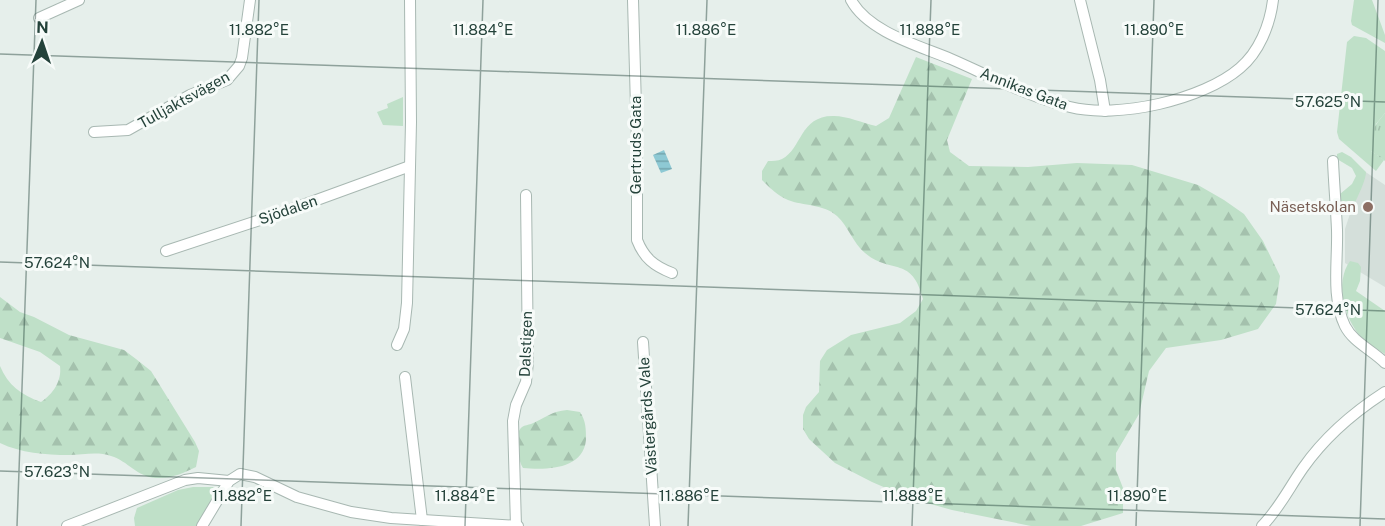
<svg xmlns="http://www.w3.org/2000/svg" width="1385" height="526" viewBox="0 0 1385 526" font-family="'Public Sans',sans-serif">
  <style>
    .built { fill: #d4dfda }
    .grass { fill: #bfe0c8 }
    .forest { fill: url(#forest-firs) }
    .park { fill: url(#park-tufts) }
    .water { fill: url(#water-rules) }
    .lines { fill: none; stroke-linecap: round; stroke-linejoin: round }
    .street-casing { stroke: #a8b8b2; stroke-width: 12 }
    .street { stroke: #fff; stroke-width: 10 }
    .ticks { fill: none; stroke: #24423a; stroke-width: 1.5; stroke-opacity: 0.45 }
    .education-dot { fill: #8d6e63; stroke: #f7fbf9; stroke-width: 2 }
    .labels { text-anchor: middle; stroke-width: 6; stroke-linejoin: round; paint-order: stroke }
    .street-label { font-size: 15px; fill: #24423a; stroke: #f7fbf9 }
    .education-label { font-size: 15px; fill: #785e54; stroke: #f7fbf9; text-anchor: end }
    .ticks-label { font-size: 15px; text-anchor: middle; fill: #24423a; stroke: #f7fbf9; stroke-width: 6; stroke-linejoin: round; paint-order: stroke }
  </style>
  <defs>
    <pattern id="forest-firs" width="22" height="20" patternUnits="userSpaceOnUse" patternTransform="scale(1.5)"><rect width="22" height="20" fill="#bfe0c8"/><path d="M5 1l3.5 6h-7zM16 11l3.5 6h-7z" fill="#a4c1ad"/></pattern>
    <pattern id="park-tufts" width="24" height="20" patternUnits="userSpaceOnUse" patternTransform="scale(1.5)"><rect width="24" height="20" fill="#bfe0c8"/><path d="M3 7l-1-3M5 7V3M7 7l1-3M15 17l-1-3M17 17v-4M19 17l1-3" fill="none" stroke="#a4c1ad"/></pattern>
    <pattern id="water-rules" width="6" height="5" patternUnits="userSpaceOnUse" patternTransform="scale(1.5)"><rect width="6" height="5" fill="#8ec9d4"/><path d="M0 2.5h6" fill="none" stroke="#74a5ad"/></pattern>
  </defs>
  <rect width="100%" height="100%" fill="#e6efeb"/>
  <!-- built -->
  <polygon class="built" points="1364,171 1385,185 1385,287 1345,263 1345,229"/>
  <!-- grass -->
  <g class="grass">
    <polygon points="1354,0 1372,0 1385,35 1385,43 1352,25 1351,21"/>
    <polygon points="1354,36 1366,38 1385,51 1385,113 1376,124 1371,151 1384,160 1376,171 1339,139 1337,132 1347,42"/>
    <polygon points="403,97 403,126 383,125 377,112 388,108 387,104"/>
    <path d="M1342 152 1351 157 1366 172C1366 181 1356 200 1352 209L1345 210 1342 208 1340 194 1352 184 1356 176 1352 168 1337 159V154Z"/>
    <path d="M1350 261 1358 263 1361 267 1360 281 1356 291 1385 311V354C1377 349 1368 344 1361 337 1345 319 1334 283 1350 261Z"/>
    <polygon points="193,487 222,487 198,526 135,526 134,518 137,508 178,490"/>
  </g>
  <!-- forest -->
  <g class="forest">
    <path d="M916 57 972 79 947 140 950 152 969 166 1028 167 1077 163 1132 165 1198 185 1224 200 1244 214 1263 241 1280 276 1276 304 1258 329 1221 340 1166 348 1149 371 1139 414 1116 453V470L1123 488V513L1081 526H1031L952 510 909 498 872 482 835 463 809 439 803 429V415L806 407 819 392 820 361 827 350 851 335 900 323 916 311 923 299C912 255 891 275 865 253 853 243 848 226 837 216 824 204 803 206 788 200 778 196 770 188 762 180V171L768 161C772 161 778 161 782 159 802 149 800 115 834 116 847 116 863 123 876 126L889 118Z"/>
    <path d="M0 297 20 312 34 317 69 335 124 350 136 359 151 371 195 442 199 451 196 467C184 473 170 479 156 478 137 477 128 461 111 456 97 451 83 455 69 455 45 455 21 453 0 443V366C8 385 21 395 41 402 53 394 62 381 60 366L40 352 0 338Z"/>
    <path d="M567 410 580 412C586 421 586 429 586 440 583 470 546 470 523 468 518 460 513 434 522 427 525 425 528 425 531 424 545 418 552 411 567 410Z"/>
  </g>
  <!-- park -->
  <path class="park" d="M1385 113V161L1371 151C1369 134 1374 126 1385 113Z"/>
  <!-- water -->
  <polygon class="water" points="664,150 672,169 661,173 653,155"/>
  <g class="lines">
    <!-- street casing -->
    <g class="street-casing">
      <g id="street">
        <path d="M633 0 637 143V240C644 258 654 266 672 273"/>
        <path d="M851 0C868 32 920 46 951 59 988 75 1031 98 1070 107 1117 119 1203 100 1240 68 1259 52 1270 25 1273 0"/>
        <polyline points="1080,0 1100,80 1105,111"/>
        <polyline points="39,18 79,0"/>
        <polyline points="94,132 128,130 190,95 227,80 239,66 242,58 250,0"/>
        <path d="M1333 161C1334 184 1336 207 1337 230 1338 261 1331 297 1345 326 1353 342 1372 350 1385 363"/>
        <polyline points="166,251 281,213 410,166"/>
        <polyline points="643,342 655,526"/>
        <polyline points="397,345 404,329 407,303 411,122 410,0"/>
        <polyline points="405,377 422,520"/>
        <polyline points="67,526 185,480 198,478 229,481"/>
        <polyline points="202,526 229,481 240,474 255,477 297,497 351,512 391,518 518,526"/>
        <polyline points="516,526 513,421 516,405 526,382 528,362 526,195"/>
        <path d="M1262 526C1279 509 1289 488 1303 468 1324 438 1354 412 1385 392"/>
      </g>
    </g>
    <!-- street -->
    <use href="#street" class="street"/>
  </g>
  <!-- ticks -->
  <path class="ticks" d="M0 54 1385 102M0 262 1385 311M0 471 1385 519M17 526 36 0M241 526 259 0M465 526 483 0M688 526 707 0M912 526 931 0M1136 526 1154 0M1360 526 1378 0"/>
  <!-- markers -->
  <circle class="education-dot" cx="1368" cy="207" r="6"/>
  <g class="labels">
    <!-- street labels -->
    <g class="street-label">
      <text transform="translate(1024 89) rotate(21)" y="5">Annikas Gata</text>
      <text transform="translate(184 100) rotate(-29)" y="5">Tulljaktsvägen</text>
      <text transform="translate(636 145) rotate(-90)" y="5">Gertruds Gata</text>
      <text transform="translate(288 210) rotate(-19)" y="5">Sjödalen</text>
      <text transform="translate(526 344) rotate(-88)" y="5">Dalstigen</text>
      <text transform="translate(648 416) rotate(-94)" y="5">Västergårds Vale</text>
    </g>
    <!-- education labels -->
    <g class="education-label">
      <text x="1356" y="212">Näsetskolan</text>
    </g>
  </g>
  <g class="ticks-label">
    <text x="259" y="35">11.882°E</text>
    <text x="483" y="35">11.884°E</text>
    <text x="706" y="35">11.886°E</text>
    <text x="930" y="35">11.888°E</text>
    <text x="1154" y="35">11.890°E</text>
    <text x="1328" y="107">57.625°N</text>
    <text x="57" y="268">57.624°N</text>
    <text x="1328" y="315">57.624°N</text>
    <text x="57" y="477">57.623°N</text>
    <text x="242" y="501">11.882°E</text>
    <text x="465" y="501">11.884°E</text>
    <text x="689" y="501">11.886°E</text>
    <text x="913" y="501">11.888°E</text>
    <text x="1137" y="501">11.890°E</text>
  </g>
  <!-- north arrow -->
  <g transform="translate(42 42) rotate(2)" stroke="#f7fbf9" stroke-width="4.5" paint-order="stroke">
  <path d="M0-4.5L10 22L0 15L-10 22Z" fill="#24423a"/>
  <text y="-9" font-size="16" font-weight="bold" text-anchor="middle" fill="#24423a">N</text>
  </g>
</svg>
